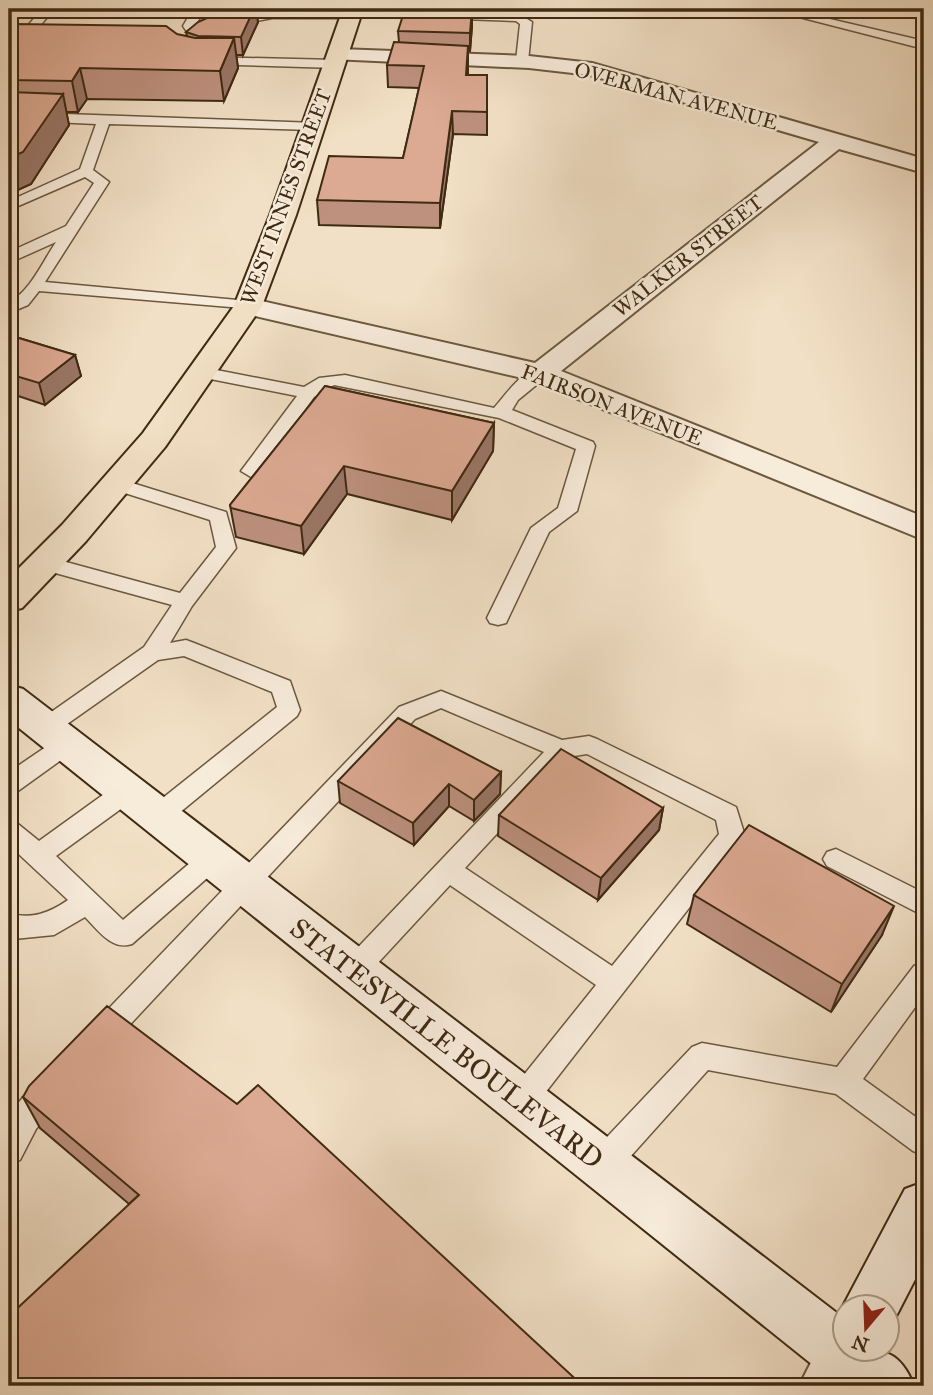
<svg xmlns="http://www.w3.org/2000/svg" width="933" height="1395" viewBox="0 0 933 1395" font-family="'IM FELL Great Primer',serif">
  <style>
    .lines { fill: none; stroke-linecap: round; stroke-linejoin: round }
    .lane-casing { stroke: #6c583f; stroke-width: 3 }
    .street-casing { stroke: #6c583f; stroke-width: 4 }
    .secondary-casing { stroke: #3f2a12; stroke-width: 4 }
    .primary-casing { stroke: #3f2a12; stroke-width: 4 }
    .lane { fill: #f7ebda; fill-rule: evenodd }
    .street { fill: #f7ebda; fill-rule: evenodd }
    .secondary { fill: #f7ebda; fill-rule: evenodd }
    .primary { fill: #f2e0c6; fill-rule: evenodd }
    .wall { fill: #bd917e; stroke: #3f2a12; stroke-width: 2 }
    .shaded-wall { fill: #9a7666; stroke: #3f2a12; stroke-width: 2 }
    .building { fill: #dca992; stroke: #3f2a12; stroke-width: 2 }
    .labels { text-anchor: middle; stroke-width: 5; stroke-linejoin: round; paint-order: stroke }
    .far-street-label { font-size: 21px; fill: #3f2a12; stroke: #f7ebda }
    .near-street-label { font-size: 28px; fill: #3f2a12; stroke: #f7ebda }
  </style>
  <rect width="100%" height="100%" fill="#f2e0c6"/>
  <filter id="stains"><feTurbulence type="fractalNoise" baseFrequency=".00286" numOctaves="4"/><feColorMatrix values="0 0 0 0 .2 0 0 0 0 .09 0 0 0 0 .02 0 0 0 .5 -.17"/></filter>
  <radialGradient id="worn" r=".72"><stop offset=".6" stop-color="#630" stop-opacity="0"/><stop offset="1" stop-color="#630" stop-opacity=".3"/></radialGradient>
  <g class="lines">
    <!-- lane casing -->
    <g class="lane-casing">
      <g id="lane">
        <polygon points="42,9 54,9 13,58 9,59 9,48"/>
        <polygon points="193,9 205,9 195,26 199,33 193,37 189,35 183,26"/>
        <polygon points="349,9 522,16 532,22 528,61 522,65 516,61 520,24 516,21 356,15 351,18 272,18 226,27 220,24 272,12 348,12"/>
        <polygon points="768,9 787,9 924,41 924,49"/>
        <polygon points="206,57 336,60 342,64 336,68 202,64 202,58"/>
        <path d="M9 112 317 123 319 126 312 130 109 124 93 170 109 182 45 282 248 301 254 303 256 306 254 309 39 291 28 305 9 313V302C30 292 43 261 56 242L9 263V252L66 226 94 183 85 177 9 210V201L80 169 96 124 9 120Z"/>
        <path d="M201 367 304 387 319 378 345 375 494 408C506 395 525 364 546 369L549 373 546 377 518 400 512 410 593 442 595 446 577 511 549 532 506 623 498 625 490 623 487 618 531 528 558 508 576 449 499 418 334 385 314 397 258 475 251 477 241 471 297 396 195 376 192 372Z"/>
        <polygon points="116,478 226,512 236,548 192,606 170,643 186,640 194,643 290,681 300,710 297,716 167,823 158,826 149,823 146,816 149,809 277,707 272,692 184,656 158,660 53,734 45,737 37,734 33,728 37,722 144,647 172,605 37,568 34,563 37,558 44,556 180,593 216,547 210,520 109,488 106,484"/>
        <path d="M441 691 562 740 589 736 597 739 736 807 745 836 531 1111 521 1115 511 1111 506 1101 511 1091 596 985 450 885 364 978 354 982 344 978 340 970 344 962 544 752 441 708 415 719 110 1046 100 1050 90 1046 86 1037 90 1028 399 707ZM587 754 716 820 719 834 612 966 465 868 568 757Z"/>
        <polygon points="67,735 75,738 79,744 75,750 18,791 9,793 9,772 59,738"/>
        <path d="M127 782 136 784 139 791 136 798 56 856 123 920 204 851 213 848 222 851 226 858 222 865 132 944C112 951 98 930 85 917L54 935 14 939 9 937V913C31 920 49 913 68 900L9 845V821L18 824 39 841 118 784Z"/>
        <polygon points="836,849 924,893 924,916 827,866 823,859 827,852"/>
        <polygon points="924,962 924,995 863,1079 924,1123 924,1155 913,1151 836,1094 708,1070 613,1176 602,1180 591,1176 587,1165 591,1154 692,1047 702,1043 837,1067 914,966"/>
        <path d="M52 1074 62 1078 67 1088 62 1098 36 1129 20 1160 9 1165C9 1150 6 1132 9 1119 13 1105 39 1079 52 1074Z"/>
      </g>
    </g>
    <!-- street casing -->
    <g class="street-casing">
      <g id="street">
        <polygon points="339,49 529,56 592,63 924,159 924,173 839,149 561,371 924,517 924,540 531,380 238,312 234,306 238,300 248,298 535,363 819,142 590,75 529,68 332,59 329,55 332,51"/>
        <polygon points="845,1327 846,1350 871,1350 873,1355 859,1386 799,1386 825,1335"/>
      </g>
    </g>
    <!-- secondary casing -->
    <g class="secondary-casing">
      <g id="secondary">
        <path d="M9 685 23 689 846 1320V1350C882 1350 899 1348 914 1386H839L9 720Z"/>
        <polygon points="924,1182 924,1262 890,1328 888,1329 888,1308 846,1308 846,1316 842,1308 905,1189"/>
      </g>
    </g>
    <!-- primary casing -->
    <g class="primary-casing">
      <polygon id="primary" points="343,9 363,9 296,215 262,306 165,447 86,541 22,608 9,611 9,578 62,525 143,433 234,306 270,215"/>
    </g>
    <!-- lane -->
    <use href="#lane" class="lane"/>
    <!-- street -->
    <use href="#street" class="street"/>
    <!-- secondary -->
    <use href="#secondary" class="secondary"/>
    <!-- primary -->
    <use href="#primary" class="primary"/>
  </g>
  <!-- wall -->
  <g class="wall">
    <polygon points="212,9 264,9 256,11 258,22 243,55 236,55 238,68 224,101 87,99 78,112 66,112 69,125 31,184 9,194 9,27 187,36 186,32 213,15"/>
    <polygon points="472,26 470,51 468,51 468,75 487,75 487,135 453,134 440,228 319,225 317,200 403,158 419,88 388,87 387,65 399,42 398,31"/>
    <polygon points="9,335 75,355 81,376 45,405 9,393"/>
    <polygon points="325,386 494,423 493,451 452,520 347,494 304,554 236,537 230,505"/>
    <polygon points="501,772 500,794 474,821 449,806 414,845 340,803 338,781"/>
    <polygon points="663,808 659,830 598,900 498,836 499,815"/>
    <polygon points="694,895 882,935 831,1012 687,924"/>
    <polygon points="23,1097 237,1104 129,1204 40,1128"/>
  </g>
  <!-- shaded-wall -->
  <g class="shaded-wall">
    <polygon points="212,9 264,9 256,11 258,22 243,55 241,37 214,19"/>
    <polygon points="472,9 472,26 470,51 470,33"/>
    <polygon points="234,38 238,68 224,101 220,71"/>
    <polygon points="468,46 468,68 466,97 466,75"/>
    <polygon points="80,68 87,99 78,112 72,81"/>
    <polygon points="63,94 69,125 31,184 9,194 9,158"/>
    <polygon points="452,111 453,134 440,228 440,203"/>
    <polygon points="75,355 81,376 45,405 39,383"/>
    <polygon points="494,423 493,451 452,520 452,491"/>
    <polygon points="344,466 347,494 304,554 301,526"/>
    <polygon points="501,772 500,794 474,821 474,800"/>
    <polygon points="449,784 449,806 414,845 413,823"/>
    <polygon points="663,808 659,830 598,900 601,878"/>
    <polygon points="894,906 882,935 831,1012 842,984"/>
  </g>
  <!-- building -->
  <g class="building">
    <polygon points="238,9 254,9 241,37 198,36 186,32 198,22 216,14"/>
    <polygon points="405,9 472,9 470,33 398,31"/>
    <polygon points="14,24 166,26 177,34 195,38 234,38 220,71 80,68 72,81 9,80 9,27"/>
    <polygon points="394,42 468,46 466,75 487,75 487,112 452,111 440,203 317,200 329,156 403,158 424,66 387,65"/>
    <polygon points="9,92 63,94 23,152 9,158"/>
    <polygon points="9,335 75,355 39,383 9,374"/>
    <polygon points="325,386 494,423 452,491 344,466 301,526 231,508 230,505"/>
    <polygon points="398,718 501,772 474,800 449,784 413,823 338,781"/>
    <polygon points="561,749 663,808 601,878 499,815"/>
    <polygon points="749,825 894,906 842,984 694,895"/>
    <polygon points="107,1006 237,1104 258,1085 583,1386 24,1386 9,1368 9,1316 139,1195 23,1097 29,1086"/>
  </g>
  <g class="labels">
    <!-- far-street labels -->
    <g class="far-street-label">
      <text transform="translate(676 96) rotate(15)" y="7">OVERMAN AVENUE</text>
      <text transform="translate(286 197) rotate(-70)" y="7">WEST INNES STREET</text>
      <text transform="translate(688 256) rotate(-38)" y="7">WALKER STREET</text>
      <text transform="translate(612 405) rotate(21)" y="7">FAIRSON AVENUE</text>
    </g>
    <!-- near-street labels -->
    <g class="near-street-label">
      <text transform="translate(447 1043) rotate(38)" y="10">STATESVILLE BOULEVARD</text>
    </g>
  </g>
  <!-- margin -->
  <rect width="933" height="1395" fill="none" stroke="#f2e0c6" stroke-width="35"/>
  <rect x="10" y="10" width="912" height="1374" fill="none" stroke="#3f2a12" stroke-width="3.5"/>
  <rect x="18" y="18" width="898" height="1360" fill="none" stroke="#3f2a12" stroke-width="2"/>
  <!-- north arrow -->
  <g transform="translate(866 1328) rotate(199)"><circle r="33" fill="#f7ebda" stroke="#ad9e8a" stroke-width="2"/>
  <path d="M0-5L12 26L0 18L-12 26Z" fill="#8f2418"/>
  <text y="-10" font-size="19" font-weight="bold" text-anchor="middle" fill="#3f2a12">N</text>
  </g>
  <rect width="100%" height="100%" filter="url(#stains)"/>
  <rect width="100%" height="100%" fill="url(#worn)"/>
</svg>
